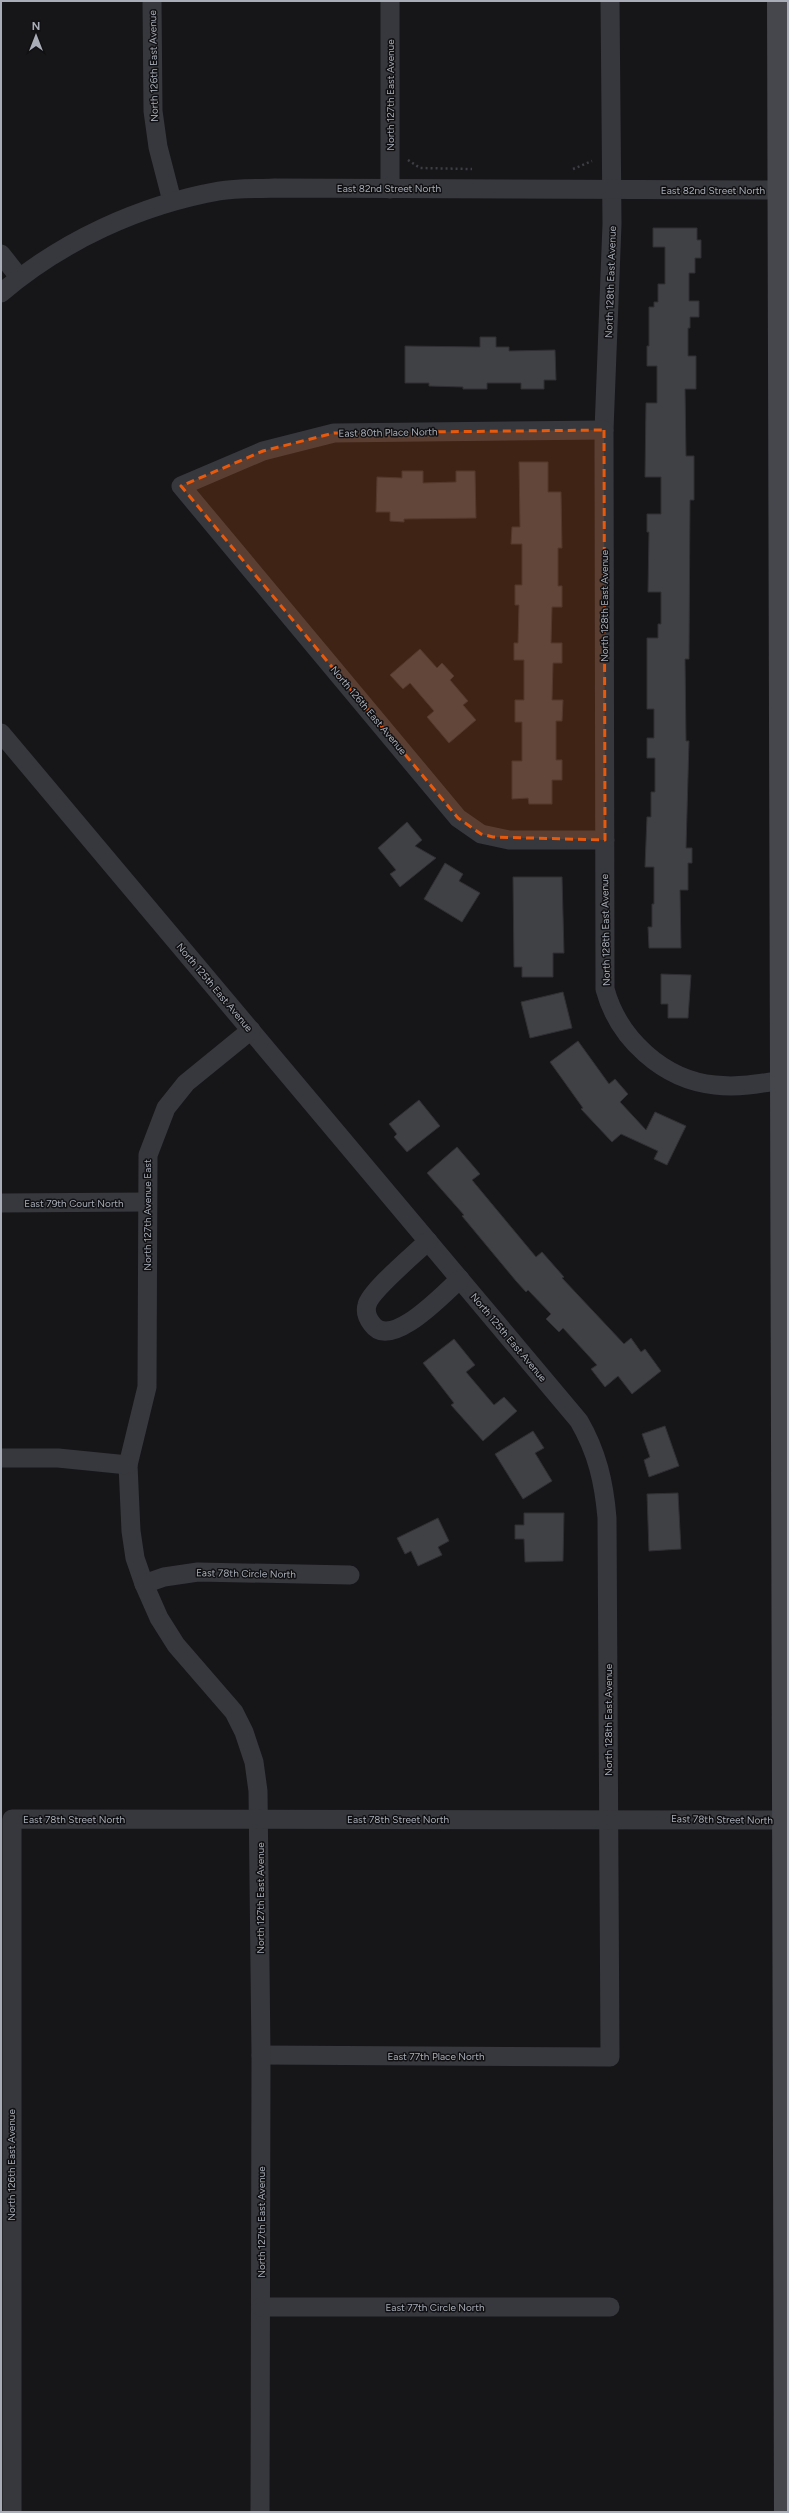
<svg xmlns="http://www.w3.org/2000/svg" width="789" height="2513" viewBox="0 0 789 2513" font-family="Figtree,sans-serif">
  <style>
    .building { fill: #404145; stroke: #303034 }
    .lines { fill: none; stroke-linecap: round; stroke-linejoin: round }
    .path { stroke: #3d3f44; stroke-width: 2.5; stroke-dasharray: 2 3; stroke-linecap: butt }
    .minor { stroke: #37383d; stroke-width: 19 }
    .secondary { stroke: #45474d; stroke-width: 22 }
    .marked { fill: #e8590c; fill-opacity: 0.2; stroke: #e8590c; stroke-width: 3; stroke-dasharray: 8 5; stroke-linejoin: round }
    .labels { text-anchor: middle; stroke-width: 3; stroke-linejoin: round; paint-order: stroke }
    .street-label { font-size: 10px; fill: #a8adb8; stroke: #111113 }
  </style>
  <rect width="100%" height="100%" fill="#161618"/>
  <!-- building -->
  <g class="building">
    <polygon points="653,228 697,228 697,240 701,240 701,258 695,258 695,273 689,273 689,301 699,301 699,317 690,317 690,328 688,328 688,356 696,356 696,389 685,389 686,456 694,456 694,500 690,500 689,659 685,659 686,741 689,741 686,848 692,848 692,863 688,863 688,890 680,890 681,948 649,948 648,927 652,927 652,904 654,904 654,867 645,867 647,817 651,817 651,792 655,792 655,758 647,758 647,738 654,738 654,709 647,709 647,638 658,638 658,624 661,624 661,592 648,592 649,532 647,532 647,514 661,514 661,477 645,477 646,403 657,403 657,366 647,366 647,346 649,346 649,307 654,307 654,302 658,302 658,284 665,284 665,247 653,247"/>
    <polygon points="480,337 496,337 496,347 509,347 509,351 555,350 556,380 544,380 544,389 521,389 521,383 487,383 487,389 463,389 463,387 429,386 429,383 405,383 405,346 480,347"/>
    <polygon points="519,462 548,462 548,492 561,492 562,548 558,548 558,586 562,586 562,607 552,607 551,643 562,643 562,663 553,663 552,700 563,700 562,721 556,721 556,760 562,760 562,780 552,780 552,804 529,804 528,798 512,799 512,761 522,761 522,722 515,722 515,700 524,700 524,660 514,660 514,643 518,643 519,605 515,605 515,585 522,585 522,544 511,544 512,527 520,527"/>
    <polygon points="402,471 423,471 423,483 456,482 456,471 475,471 476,518 404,519 404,522 390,521 390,512 376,512 377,477 402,478"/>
    <polygon points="420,649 437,668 442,663 454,676 450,680 468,701 463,705 476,720 449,743 427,717 434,711 410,683 403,689 390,675"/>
    <polygon points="407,822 422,840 415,846 436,858 400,887 390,874 396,870 378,848"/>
    <polygon points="445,863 463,874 459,881 480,893 462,922 424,899"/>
    <polygon points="513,877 562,877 564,953 553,953 553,977 522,977 522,967 514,967"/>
    <polygon points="661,974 691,975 688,1018 668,1018 668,1004 661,1004"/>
    <polygon points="563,992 572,1028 530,1038 521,1002"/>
    <polygon points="578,1041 609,1084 615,1079 628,1094 620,1102 646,1130 655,1112 686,1126 667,1165 654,1159 658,1151 621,1134 612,1142 581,1109 583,1108 550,1062"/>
    <polygon points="419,1100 440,1126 407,1152 394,1137 397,1134 389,1124"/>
    <polygon points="457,1147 480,1174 472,1180 536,1257 542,1252 564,1277 562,1278 624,1344 631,1338 641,1352 645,1349 661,1371 632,1394 618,1376 605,1387 591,1369 597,1365 563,1328 559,1332 546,1319 551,1314 528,1290 526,1292 516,1281 462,1216 464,1215 427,1173"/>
    <polygon points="454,1339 475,1365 466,1372 494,1405 504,1397 517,1411 483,1441 451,1405 454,1403 423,1363"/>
    <polygon points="665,1426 679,1466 649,1477 644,1460 650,1457 642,1434"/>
    <polygon points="533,1431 544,1448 535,1453 552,1481 523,1499 495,1454"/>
    <polygon points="678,1493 681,1549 649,1551 647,1494"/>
    <polygon points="524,1513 564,1513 563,1561 525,1562 524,1539 515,1539 515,1525 524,1525"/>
    <polygon points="438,1518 449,1541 438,1547 442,1555 418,1566 411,1551 405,1554 397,1538"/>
  </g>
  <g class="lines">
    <!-- path -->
    <g class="path">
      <polyline points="408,160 420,168 472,169"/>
      <polyline points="573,169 592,161"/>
    </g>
    <!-- minor -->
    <g class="minor">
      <polyline points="152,1 153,111 158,147 172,201"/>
      <polyline points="390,1 390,189"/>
      <path d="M610 1 612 224 604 430 605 989C618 1038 663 1080 715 1085 740 1088 764 1083 788 1079"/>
      <polyline points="1,254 19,277"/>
      <path d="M1 293C62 241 140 205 219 191 237 188 256 189 274 188L779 190"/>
      <polyline points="604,430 334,433 263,451 181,486 458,818 481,834 509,840 605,840"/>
      <path d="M1 733 579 1421C597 1452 604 1482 607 1518L610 2057 261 2055"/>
      <polyline points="251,1030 186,1083 166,1108 148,1155 147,1387 128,1465 131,1531 135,1558 144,1584 159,1618 176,1645 234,1712 244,1732 254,1762 258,1791 261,2055 260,2512"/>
      <polyline points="1,1203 146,1202"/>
      <path d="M428 1241C416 1253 370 1291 367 1305 365 1312 368 1319 372 1324 391 1351 444 1293 460 1279"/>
      <polyline points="1,1458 58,1458 128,1465"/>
      <polyline points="144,1584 164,1577 198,1572 350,1575"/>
      <polyline points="261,2307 610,2307"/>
      <polyline points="12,2512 12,1819 783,1820"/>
    </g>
    <!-- secondary -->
    <polyline class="secondary" points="778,1 785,2512"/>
  </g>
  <!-- marked area -->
  <path class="marked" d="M604 430 605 840 493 837 481 834 458 818 181 486 263 451 334 433Z"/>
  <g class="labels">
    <!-- street labels -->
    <g class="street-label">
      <text transform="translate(153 66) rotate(-91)" y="4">North 126th East Avenue</text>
      <text transform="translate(390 95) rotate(-90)" y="4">North 127th East Avenue</text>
      <text x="389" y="192">East 82nd Street North</text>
      <text x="713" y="194">East 82nd Street North</text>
      <text transform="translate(610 282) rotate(-88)" y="4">North 128th East Avenue</text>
      <text transform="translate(388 432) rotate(-1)" y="4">East 80th Place North</text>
      <text transform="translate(604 606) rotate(-90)" y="4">North 128th East Avenue</text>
      <text transform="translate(369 710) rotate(50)" y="4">North 126th East Avenue</text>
      <text transform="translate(605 930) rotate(-91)" y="4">North 128th East Avenue</text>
      <text transform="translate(215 987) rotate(50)" y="4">North 125th East Avenue</text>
      <text x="74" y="1207">East 79th Court North</text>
      <text transform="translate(147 1215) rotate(-90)" y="4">North 127th Avenue East</text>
      <text transform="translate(509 1337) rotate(50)" y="4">North 125th East Avenue</text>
      <text transform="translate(246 1573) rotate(1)" y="4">East 78th Circle North</text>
      <text transform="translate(608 1720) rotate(-90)" y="4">North 128th East Avenue</text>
      <text x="74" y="1823">East 78th Street North</text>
      <text x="398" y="1823">East 78th Street North</text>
      <text transform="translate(722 1819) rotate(1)" y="4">East 78th Street North</text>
      <text transform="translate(260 1898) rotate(-90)" y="4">North 127th East Avenue</text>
      <text x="436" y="2060">East 77th Place North</text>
      <text transform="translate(11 2165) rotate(-90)" y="4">North 126th East Avenue</text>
      <text transform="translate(261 2222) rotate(-90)" y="4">North 127th East Avenue</text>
      <text x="435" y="2311">East 77th Circle North</text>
    </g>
  </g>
  <!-- border -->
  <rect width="789" height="2513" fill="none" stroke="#a8adb8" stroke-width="4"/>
  <!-- north arrow -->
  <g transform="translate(36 36)" stroke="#111113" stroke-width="3" paint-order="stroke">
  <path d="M0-3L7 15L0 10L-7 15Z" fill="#a8adb8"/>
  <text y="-6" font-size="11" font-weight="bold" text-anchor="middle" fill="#a8adb8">N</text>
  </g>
</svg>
